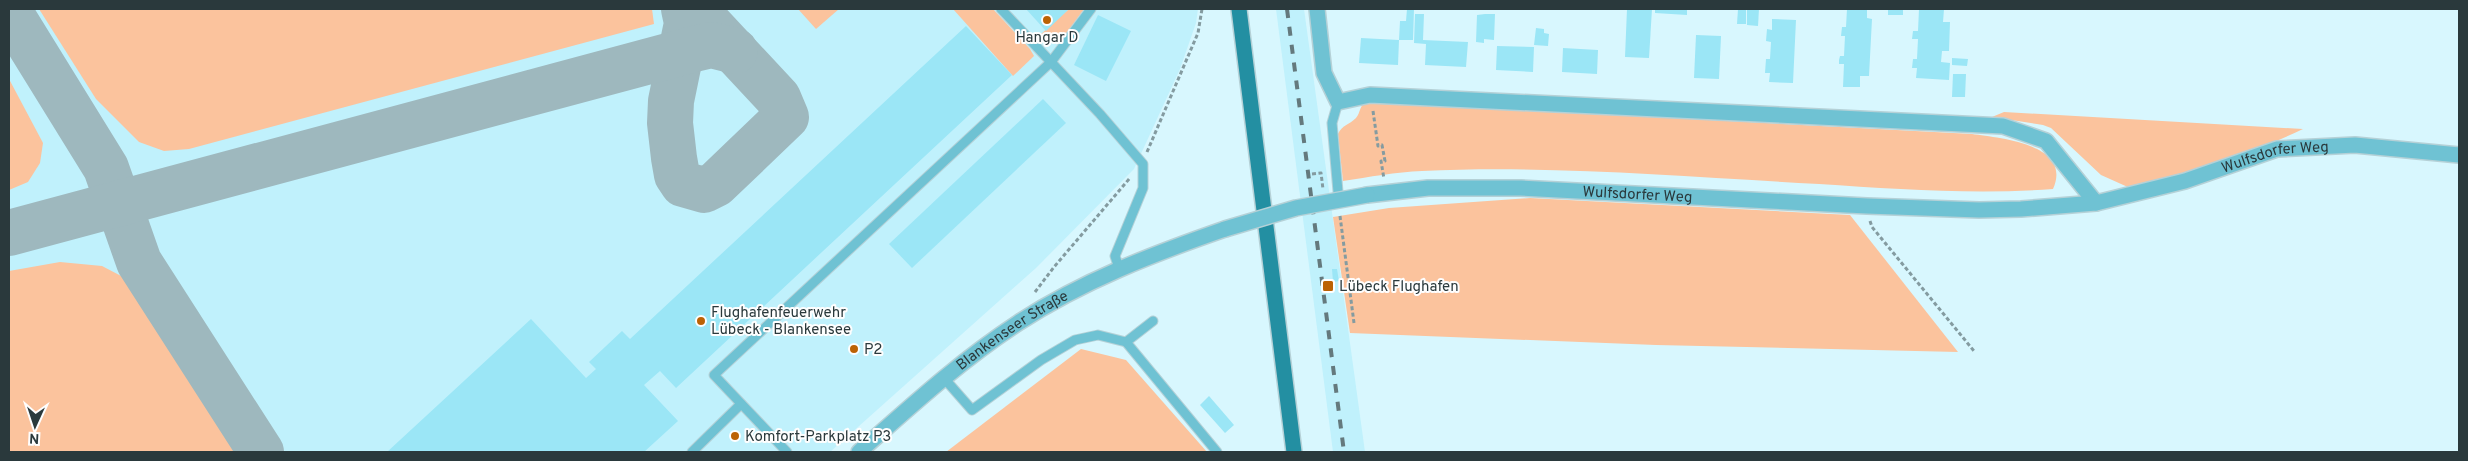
<svg xmlns="http://www.w3.org/2000/svg" width="2468" height="461" viewBox="0 0 2468 461" font-family="Overpass,sans-serif">
  <style>
    .built { fill: #c0f1fc }
    .green { fill: #fbc39d }
    .lines { fill: none; stroke-linecap: round; stroke-linejoin: round }
    .taxiway { stroke: #9eb8be; stroke-width: 46 }
    .building { fill: #9be6f6 }
    .service-casing { stroke: #b5d1d7; stroke-width: 11 }
    .minor-casing { stroke: #b5d1d7; stroke-width: 18 }
    .tertiary-casing { stroke: #b5d1d7; stroke-width: 18 }
    .primary-casing { stroke: #b5d1d7; stroke-width: 18 }
    .path { stroke: #849ba0; stroke-width: 3; stroke-dasharray: 4 2.5; stroke-linecap: butt }
    .service { stroke: #6fc2d3; stroke-width: 9 }
    .minor { stroke: #6fc2d3; stroke-width: 15 }
    .tertiary { stroke: #6fc2d3; stroke-width: 15 }
    .primary { stroke: #238fa2; stroke-width: 15 }
    .rail { stroke: #64797d; stroke-width: 4; stroke-dasharray: 9 9; stroke-linecap: butt }
    .tertiary-bridge-casing { stroke: #b5d1d7; stroke-width: 18; stroke-linecap: butt }
    .tertiary-bridge { stroke: #6fc2d3; stroke-width: 15 }
    .poi-dot { fill: #bc6204; stroke: #fefefe; stroke-width: 2 }
    .labels { text-anchor: middle; stroke-width: 4; stroke-linejoin: round; paint-order: stroke }
    .poi-label { font-size: 15px; fill: #2a393c; stroke: #fefefe; text-anchor: start }
    .street-label { font-size: 15px; fill: #2a393c; stroke: #fefefe }
  </style>
  <rect width="100%" height="100%" fill="#d8f7fe"/>
  <!-- built -->
  <g class="built">
    <polygon points="9,9 1198,9 1196,23 1180,69 1134,169 1036,268 830,452 9,452"/>
    <polygon points="1276,9 1304,9 1365,452 1333,452"/>
  </g>
  <!-- green -->
  <g class="green">
    <polygon points="39,9 652,9 654,24 189,149 164,151 139,142 96,99"/>
    <polygon points="798,9 839,9 816,29"/>
    <polygon points="953,9 993,9 1030,49 1034,56 1013,76"/>
    <polygon points="1069,9 1084,9 1062,39 1048,42 1040,35"/>
    <polygon points="9,79 43,143 40,163 28,182 9,190"/>
    <path d="M1367 102 1972 134C2000 138 2073 144 2053 189 1975 195 1896 189 1819 184 1687 177 1554 165 1422 171 1396 172 1369 177 1343 181L1338 134C1342 125 1349 125 1356 118 1361 112 1359 105 1367 102Z"/>
    <path d="M2004 112 2303 129C2248 155 2189 174 2130 188L2101 175 2051 128 2043 125 1992 117Z"/>
    <polygon points="1530,198 1850,215 1958,352 1656,345 1350,333 1333,217 1389,208"/>
    <polygon points="60,262 102,266 125,278 238,452 9,452 9,271"/>
    <polygon points="1081,349 1126,360 1207,452 946,452"/>
  </g>
  <g class="lines">
    <!-- taxiway -->
    <g class="taxiway">
      <polyline points="684,9 687,23 671,101 670,123 674,158 677,175 683,184 704,190 716,184 786,117 778,98 695,9"/>
      <polyline points="9,11 106,168 139,262 261,452"/>
      <polyline points="9,233 698,48 711,45 735,51"/>
    </g>
  </g>
  <!-- building -->
  <g class="building">
    <polygon points="1026,9 1069,9 1046,31"/>
    <polygon points="1407,9 1414,9 1413,40 1399,40 1400,21 1406,21"/>
    <polygon points="1627,9 1652,9 1649,58 1625,57"/>
    <polygon points="1655,9 1687,9 1687,15 1655,13"/>
    <polygon points="1738,9 1746,9 1746,24 1737,24"/>
    <polygon points="1747,9 1759,9 1758,26 1747,25"/>
    <polygon points="1847,9 1867,9 1867,18 1872,19 1869,76 1860,76 1860,87 1843,87 1844,64 1839,64 1839,60 1840,56 1844,56 1845,36 1841,36 1842,27 1846,27"/>
    <rect x="1888" y="9" width="15" height="6"/>
    <polygon points="1919,9 1944,9 1943,22 1950,22 1949,51 1942,51 1941,62 1950,63 1949,80 1916,78 1917,68 1912,68 1913,59 1917,59 1918,39 1912,39 1913,31 1918,31"/>
    <polygon points="1415,14 1424,14 1423,40 1468,42 1466,67 1425,65 1426,44 1414,43"/>
    <polygon points="1485,14 1495,14 1494,40 1484,39 1484,43 1476,42 1477,15"/>
    <polygon points="1098,15 1131,31 1106,81 1074,65"/>
    <polygon points="1772,19 1796,20 1793,83 1769,82 1770,73 1765,73 1766,59 1770,59 1771,42 1766,41 1767,29 1772,30"/>
    <polygon points="966,26 1012,75 676,388 660,371 644,385 678,421 644,452 387,452 531,319 586,378 596,369 589,362 622,331 630,339"/>
    <polygon points="1536,28 1544,29 1544,33 1549,34 1548,46 1534,45"/>
    <polygon points="1696,35 1721,36 1719,79 1694,78"/>
    <polygon points="1361,38 1399,40 1398,65 1359,63"/>
    <polygon points="1497,46 1534,47 1533,72 1496,70"/>
    <polygon points="1563,48 1598,50 1597,74 1562,72"/>
    <polygon points="1952,58 1968,59 1967,66 1952,65"/>
    <polygon points="1953,74 1966,74 1965,97 1952,97"/>
    <polygon points="1043,99 1066,123 912,268 889,244"/>
    <polygon points="1332,269 1337,269 1339,281 1333,282"/>
    <polygon points="1209,396 1234,425 1225,433 1200,405"/>
  </g>
  <g class="lines">
    <!-- service casing -->
    <g class="service-casing">
      <g id="service">
        <polyline points="1001,9 1100,114 1143,164 1143,188 1115,256 1119,268"/>
        <polyline points="1338,102 1332,123 1339,203"/>
        <polyline points="1126,342 1153,321"/>
        <polyline points="943,377 972,410 1041,360 1075,340 1098,335 1126,342 1217,452"/>
        <polyline points="692,452 741,404"/>
        <polyline points="787,452 714,375 1051,62 1091,9"/>
      </g>
    </g>
    <!-- minor casing -->
    <g class="minor-casing">
      <polyline id="minor" points="1317,9 1324,73 1338,102 1370,95 2003,126 2046,141 2096,203"/>
    </g>
    <!-- tertiary casing -->
    <g class="tertiary-casing">
      <g id="tertiary">
        <path id="s1" d="M1367 195 1428 188H1521L1867 206 1979 210 2021 209 2096 203 2185 181 2277 149 2355 145 2459 155"/>
        <path id="s2" d="M859 452C910 407 960 361 1018 323 1082 281 1153 254 1225 229"/>
      </g>
    </g>
    <!-- primary casing -->
    <g class="primary-casing">
      <polyline id="primary" points="1239,9 1294,452"/>
    </g>
    <!-- path -->
    <g class="path">
      <polyline points="1373,111 1378,146 1382,145 1385,161 1381,161 1384,179"/>
      <polyline points="1147,152 1198,33 1202,9"/>
      <polyline points="1312,174 1321,173 1323,189"/>
      <polyline points="1340,216 1354,323"/>
      <polyline points="1870,221 1872,227 1974,351"/>
      <polyline points="1035,292 1054,267 1130,178"/>
    </g>
    <!-- service -->
    <use href="#service" class="service"/>
    <!-- minor -->
    <use href="#minor" class="minor"/>
    <!-- tertiary -->
    <use href="#tertiary" class="tertiary"/>
    <!-- primary -->
    <use href="#primary" class="primary"/>
    <!-- rail -->
    <polyline class="rail" points="1287,9 1344,452"/>
    <!-- tertiary-bridge casing -->
    <g class="tertiary-bridge-casing">
      <polyline id="tertiary-bridge" points="1225,229 1296,208 1367,195"/>
    </g>
    <!-- tertiary-bridge -->
    <use href="#tertiary-bridge" class="tertiary-bridge"/>
  </g>
  <!-- markers -->
  <g class="poi-dot">
    <circle cx="1047" cy="20" r="5"/>
    <rect x="1322" y="280" width="12" height="12" rx="2.5"/>
    <circle cx="701" cy="321" r="5"/>
    <circle cx="854" cy="349" r="5"/>
    <circle cx="735" cy="436" r="5"/>
  </g>
  <g class="labels">
    <!-- poi labels -->
    <g class="poi-label">
      <text x="1047" y="42" text-anchor="middle">Hangar D</text>
      <text x="1339" y="291">Lübeck Flughafen</text>
      <text x="711" y="317">Flughafenfeuerwehr<tspan x="711" dy="17">Lübeck - Blankensee</tspan></text>
      <text x="864" y="354">P2</text>
      <text x="745" y="441">Komfort-Parkplatz P3</text>
    </g>
    <!-- street labels -->
    <g class="street-label">
      <text dy="5" stroke="none"><textPath href="#s1" startOffset="916">Wulfsdorfer Weg</textPath></text>
      <text dy="5" stroke="none"><textPath href="#s1" startOffset="271">Wulfsdorfer Weg</textPath></text>
      <text dy="5" stroke="none"><textPath href="#s2" startOffset="196">Blankenseer Straße</textPath></text>
    </g>
  </g>
  <!-- border -->
  <rect width="2468" height="461" fill="none" stroke="#2a393c" stroke-width="20"/>
  <!-- north arrow -->
  <g transform="translate(35 426) rotate(183)" stroke="#fefefe" stroke-width="4" paint-order="stroke">
  <path d="M0-4L9 19L0 12L-9 19Z" fill="#2a393c"/>
  <text y="-8" font-size="14" font-weight="bold" text-anchor="middle" fill="#2a393c">N</text>
  </g>
</svg>
